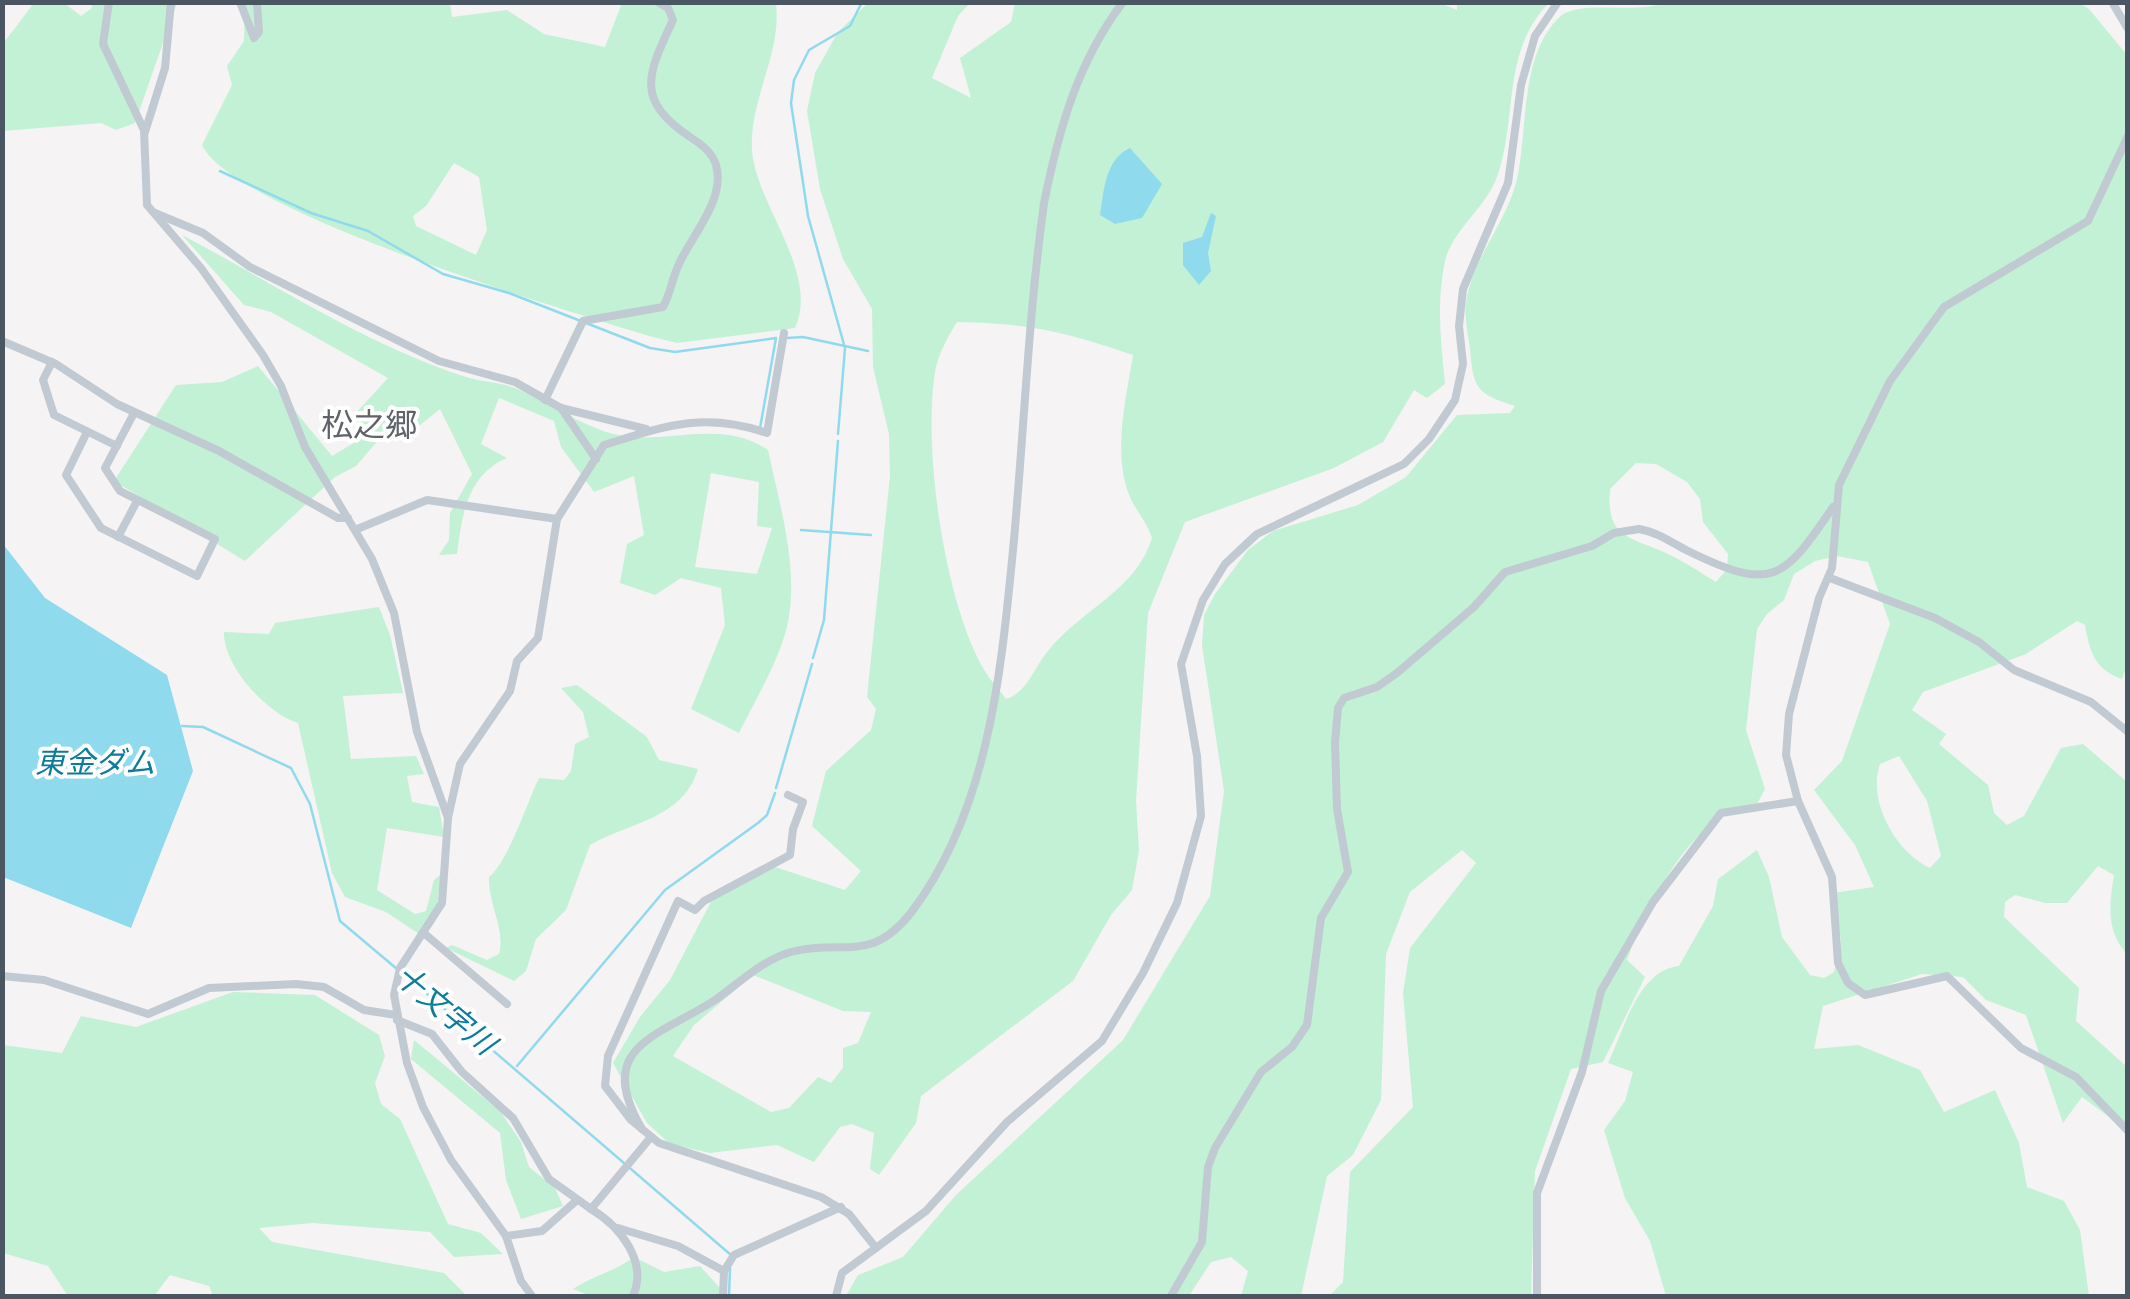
<svg xmlns="http://www.w3.org/2000/svg" width="2130" height="1299" viewBox="0 0 2130 1299" font-family="'Roboto Condensed','Noto Sans JP',sans-serif">
  <style>
    .green { fill: #c3f1d5; fill-rule: evenodd }
    .water { fill: #90daee }
    .lines { fill: none; stroke-linecap: round; stroke-linejoin: round }
    .stream { stroke: #90daee; stroke-width: 2.5 }
    .minor { stroke: #c1cad2; stroke-width: 8 }
    .labels { text-anchor: middle; stroke-width: 8; stroke-linejoin: round; paint-order: stroke }
    .water-label { font-size: 30px; font-style: italic; fill: #0c7c9b; stroke: #fff }
    .quarter-label { font-size: 32px; fill: #5f6368; stroke: #fff }
  </style>
  <rect width="100%" height="100%" fill="#f5f3f3"/>
  <!-- green -->
  <g class="green">
    <path d="M1437 2 1457 10V3H1549C1501 51 1518 119 1497 177 1486 207 1452 231 1445 261 1436 303 1441 343 1445 384L1427 398 1414 390 1383 442 1334 468 1185 522 1148 613 1136 800 1139 851 1132 890 1111 915 1073 981 921 1096 916 1123 879 1175 870 1169 874 1133 852 1124 840 1127 814 1162 777 1145 710 1153 670 1144 647 1123 613 1063 640 1017 670 980 713 898 772 866 845 890 861 871 812 826 826 771 871 730 876 709 867 697 890 476 889 434 873 367 872 309 843 259 820 189 807 111 815 73 838 32 868 3H970L958 16 932 78 971 98 960 58 1011 22 1015 3ZM957 322C1028 323 1066 332 1133 355 1126 399 1112 454 1130 497 1136 511 1147 522 1152 538 1136 591 1081 609 1047 652 1033 669 1028 692 1006 699 999 689 989 679 983 668 945 601 924 456 934 379 936 358 946 340 957 322ZM753 975 843 1011 871 1012 858 1043 843 1048V1068L831 1083 818 1077 789 1108 771 1112 673 1056 694 1025Z"/>
    <path d="M1667 2H2078L2089 9 2127 55V666L2122 679C2094 669 2090 652 2085 625L2077 621 2026 654 1923 692 1912 710 1946 734 1939 744 1988 785 1994 813 2007 825 2024 816 2061 748 2083 744 2127 782V954C2106 931 2109 905 2114 875L2098 866 2067 903H2045L2015 895 2005 902 2004 917 2079 988 2076 1021 2127 1067V1130L2082 1097 2063 1123 2026 1015 1986 1000 1963 977 1922 974 1823 1006 1814 1049 1858 1045 1920 1070 1944 1112 1995 1090 2019 1143 2027 1187 2064 1201 2080 1230 2089 1296H1666L1650 1241 1625 1198 1604 1130 1625 1101 1633 1072 1608 1063C1624 1030 1638 970 1679 966L1713 906 1718 879 1757 850 1769 877 1782 937 1810 975 1824 978 1834 972 1841 940 1833 893 1874 887 1855 845 1814 790 1842 761 1890 624 1868 562 1837 556 1815 561 1794 574 1784 600 1767 614 1757 629 1746 730 1765 789 1756 806C1745 809 1729 811 1720 818 1676 847 1645 912 1627 960L1645 977 1603 1062 1571 1069 1535 1171 1531 1296H1329L1343 1282 1350 1172 1413 1107 1403 993 1410 948 1476 863 1462 850 1410 892 1386 954 1381 1100 1353 1155 1327 1176 1301 1296H1241L1248 1271 1231 1257 1211 1262 1189 1296H846L858 1275 903 1257 956 1195 1123 1040 1210 896 1224 791 1202 645 1204 615 1215 594 1248 550 1273 531 1358 505 1406 477 1457 415 1510 413 1515 406C1477 394 1473 389 1470 348 1468 334 1464 316 1466 302 1473 256 1510 219 1518 174 1528 124 1520 50 1563 14 1590 0 1635 15 1667 2ZM1636 463 1656 464 1687 482 1700 499 1703 522 1728 554 1727 569 1716 582C1700 572 1683 561 1666 553 1629 536 1606 539 1610 489ZM1899 756 1927 801 1941 856 1930 868C1895 852 1867 800 1880 764Z"/>
    <polygon points="34,3 64,3 81,16 92,8 91,3 177,3 135,123 116,130 101,123 3,131 2,45"/>
    <path d="M245 3H450L452 17 507 10 544 34 605 47 622 3H784L776 4C782 53 749 100 752 150 756 206 820 272 795 328L677 343 649 336C568 311 234 212 202 145L232 85 227 66 244 41ZM454 163 479 177 487 230 476 255 416 226 413 216 426 206Z"/>
    <path d="M182 235C273 283 365 344 463 376 480 382 499 382 515 388 544 400 569 418 598 429 656 453 715 414 768 450 780 507 802 576 785 634 775 668 754 702 739 733L691 709 725 625 721 588 681 578 655 595 620 583 627 544 644 535 634 476 594 492 561 447 554 421 499 398 481 444 507 458C467 475 462 515 457 554L439 555 449 540 450 513 472 474 440 409 404 438 381 437 356 466 335 477 245 561 114 481 176 385 222 382 258 366 332 456 364 437 354 415 388 378 271 312 244 305ZM711 473 759 482 757 526 772 528 757 574 695 567Z"/>
    <path d="M379 607 390 635 403 693 343 696 351 759 416 756 424 774 407 776 412 802 439 807 444 837 387 828 377 890 415 914 426 911 434 880 441 874 437 907 419 934 386 912 345 897 332 873 298 723C266 713 223 665 224 632L269 634 275 623Z"/>
    <path d="M577 685 647 737 659 760 698 769C683 819 630 822 590 845L566 910 536 939 526 971 514 981 446 948 452 945 487 960 499 954C506 931 488 904 489 877 508 862 527 803 539 778L564 780 571 771 575 744 589 737 583 712 561 688Z"/>
    <polygon points="233,992 315,995 379,1035 385,1056 375,1083 381,1104 400,1119 448,1224 481,1233 503,1254 454,1257 430,1232 312,1223 259,1228 272,1242 444,1273 467,1296 213,1296 209,1286 170,1275 154,1296 68,1296 48,1266 3,1253 3,1045 62,1053 81,1016 136,1027"/>
    <polygon points="414,1040 500,1111 521,1142 529,1167 555,1188 563,1206 521,1219 506,1180 500,1133 411,1059"/>
    <path d="M634 1257 664 1272 700 1266 720 1288 719 1296H591L573 1289C594 1275 614 1272 634 1257Z"/>
  </g>
  <!-- water -->
  <g class="water">
    <path d="M1130 148 1162 184 1142 218 1115 224 1100 215C1104 191 1105 159 1130 148Z"/>
    <polygon points="1211,213 1216,216 1208,253 1211,271 1199,285 1183,265 1183,243 1202,237"/>
    <polygon points="3,544 45,598 167,675 193,771 131,928 3,877"/>
  </g>
  <g class="lines">
    <!-- stream -->
    <g class="stream">
      <polyline points="220,171 311,213 368,231 443,274 509,293 650,348 675,352 776,338 760,428"/>
      <polyline points="787,338 803,337 868,351"/>
      <polyline points="838,434 845,348 808,216 791,103 794,80 809,50 850,26 862,2"/>
      <polyline points="801,530 871,535"/>
      <polyline points="813,658 824,620 838,441"/>
      <polyline points="182,726 203,727 291,768 310,804 340,921 397,969"/>
      <polyline points="776,788 812,664"/>
      <polyline points="404,974 731,1255"/>
      <polyline points="517,1066 665,890 758,823 767,815 775,793"/>
      <polyline points="729,1296 730,1268"/>
    </g>
    <!-- minor -->
    <g class="minor">
      <polyline points="109,2 103,44 144,130 147,205 201,268 263,355 281,386 305,447 372,559 394,613 417,732 448,818"/>
      <polyline points="240,2 254,38 259,32 257,2"/>
      <polyline points="2112,2 2128,29"/>
      <polyline points="145,132 165,68 171,2"/>
      <polyline points="2128,136 2088,221 1944,307 1890,381 1839,485 1832,568 1819,598 1789,714 1786,755 1798,801 1832,877 1838,963 1848,983 1865,995 1947,976 2021,1048 2076,1077 2128,1131"/>
      <polyline points="155,213 203,233 250,267 439,361 515,382 561,408 646,429"/>
      <polyline points="2,341 56,364 117,404 219,451 338,518 348,518"/>
      <polyline points="52,362 43,380 54,415 117,446"/>
      <path d="M545 400 583 321 663 307C671 293 672 278 679 264 692 235 726 199 716 165 712 152 701 144 690 137 634 99 648 74 673 20L668 8 658 2"/>
      <polyline points="561,408 596,459"/>
      <polyline points="87,432 66,475 101,528 197,576 215,539 120,491 105,468 134,413"/>
      <polyline points="355,530 427,500 557,519"/>
      <polyline points="118,537 137,501"/>
      <polyline points="1830,578 1935,618 1979,642 2014,670 2091,702 2128,732"/>
      <polyline points="788,795 803,802 793,829 790,855 704,901 695,910 678,901 608,1056 605,1086 631,1120 659,1143 821,1197 849,1214 876,1248"/>
      <polyline points="425,934 507,1004"/>
      <polyline points="2,976 44,980 148,1014 209,988 296,984 324,987 364,1010 396,1015"/>
      <polyline points="397,1020 432,1034 462,1072 513,1118 549,1179 591,1209"/>
      <path d="M642 1129C593 1046 658 1037 715 1000 738 984 764 959 791 952 842 938 871 966 913 910 989 808 1001 672 1013 550 1024 434 1028 318 1044 203 1059 129 1077 63 1123 2"/>
      <polyline points="618,1228 678,1246 724,1271"/>
      <polyline points="506,1236 542,1231 576,1201"/>
      <path d="M532 1296 521 1281 506 1236 451 1160 423 1107 407 1063 394 995 400 968 442 903 448 818 460 764 510 691 517 661 538 638 557 519 604 445C664 426 705 411 767 433L784 333"/>
      <path d="M633 1296C648 1262 621 1227 591 1209L651 1137"/>
      <polyline points="723,1296 724,1271 734,1255 841,1207"/>
      <polyline points="836,1296 842,1273 926,1211 1007,1122 1102,1041 1143,973 1177,903 1201,816 1197,756 1181,664 1203,600 1225,564 1257,534 1404,464 1429,439 1455,400 1463,364 1459,326 1463,289 1508,183 1521,85 1535,36 1558,2"/>
      <path d="M1171 1296 1202 1242 1208 1167 1215 1148 1261 1072 1292 1047 1307 1025 1321 918 1348 872 1337 809 1335 743 1338 708 1344 698 1377 687 1397 673 1474 607 1505 572 1592 546 1614 533 1639 529C1657 532 1672 543 1688 551 1772 592 1783 581 1833 507"/>
      <polyline points="1537,1296 1537,1193 1582,1072 1601,991 1653,902 1721,813 1798,801"/>
    </g>
  </g>
  <g class="labels">
    <!-- water labels -->
    <g class="water-label">
      <text x="95" y="773">東金ダム</text>
      <text transform="translate(445 1010) rotate(40)" y="10">十文字川</text>
    </g>
    <!-- quarter labels -->
    <g class="quarter-label">
      <text x="369" y="436">松之郷</text>
    </g>
  </g>
  <!-- border -->
  <rect width="2130" height="1299" fill="none" stroke="#4a5661" stroke-width="10"/>
</svg>
